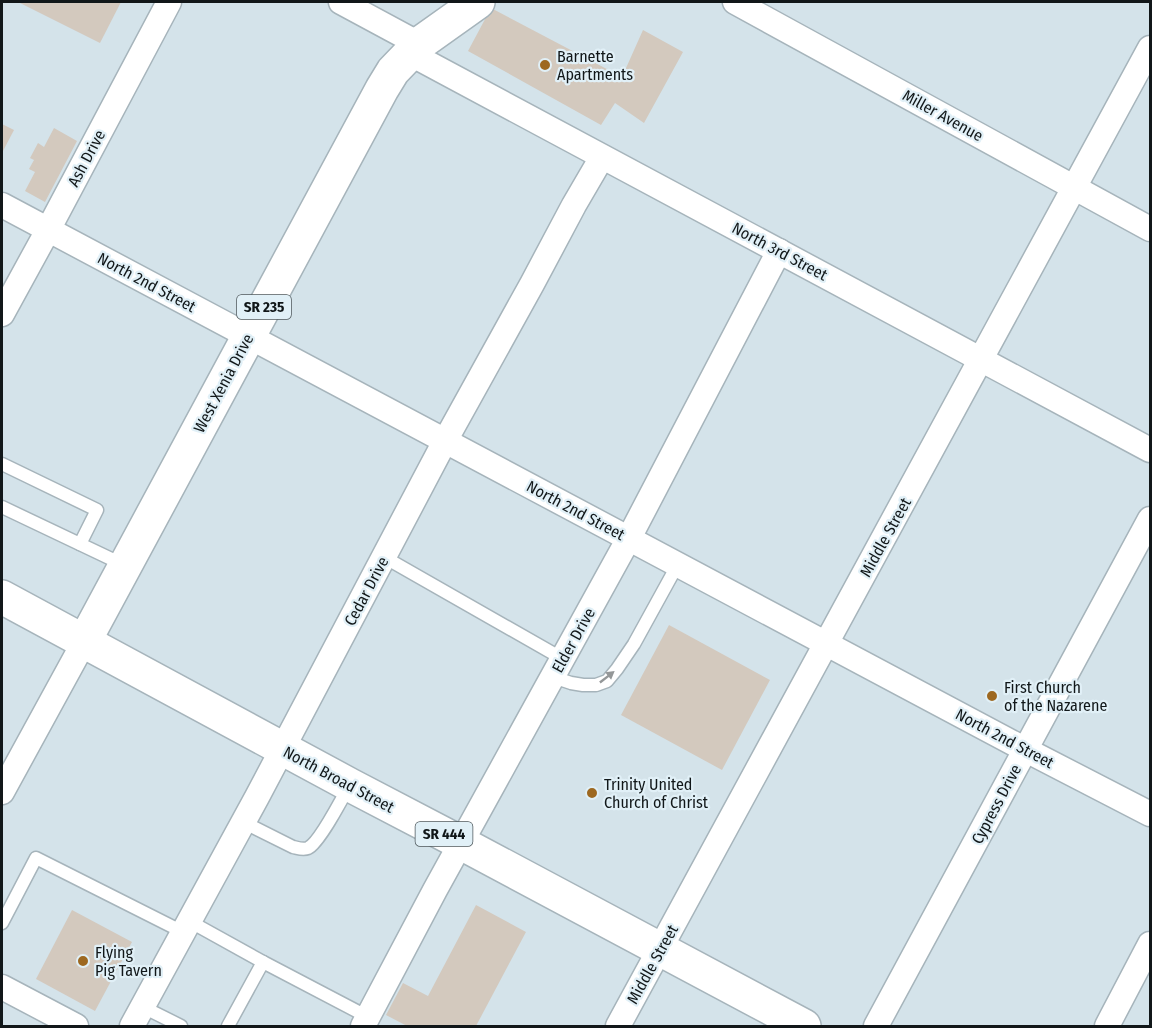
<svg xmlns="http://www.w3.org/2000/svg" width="1152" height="1028" viewBox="0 0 1152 1028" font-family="'Fira Sans Condensed',sans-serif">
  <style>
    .building { fill: #d3c9be }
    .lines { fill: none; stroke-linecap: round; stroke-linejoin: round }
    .lane-casing { stroke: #a6b4bb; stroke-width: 15 }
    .street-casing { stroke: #a6b4bb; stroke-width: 27 }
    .primary-casing { stroke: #a6b4bb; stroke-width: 36 }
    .lane { stroke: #fff; stroke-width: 12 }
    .street { stroke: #fff; stroke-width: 24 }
    .primary { stroke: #fff; stroke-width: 33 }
    .oneway { fill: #949798 }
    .poi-dot { fill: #9d6820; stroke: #e1f0f7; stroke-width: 2 }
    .labels { text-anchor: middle; stroke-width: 4.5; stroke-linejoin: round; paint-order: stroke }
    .shield { fill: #e1f0f7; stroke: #4f585c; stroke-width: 1.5 }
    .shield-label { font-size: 15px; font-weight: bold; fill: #111719 }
    .poi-label { font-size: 16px; fill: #111719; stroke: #e1f0f7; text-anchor: start }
    .street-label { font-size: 16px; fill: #111719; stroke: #e1f0f7 }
  </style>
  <rect width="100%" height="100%" fill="#d4e3ea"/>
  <!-- building -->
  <g class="building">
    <polygon points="18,2 121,2 100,43"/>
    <polygon points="491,8 622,77 643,30 683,52 644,123 615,103 601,125 468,51"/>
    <polygon points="2,124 14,130 3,151 2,150"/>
    <polygon points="54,128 77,141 45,202 25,191 35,172 29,169 34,160 30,158 38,143 44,147"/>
    <polygon points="669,625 770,680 722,770 621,715"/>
    <polygon points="476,905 526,932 476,1026 407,1026 386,1015 403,983 428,996"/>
    <polygon points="72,910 132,942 95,1011 36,979"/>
  </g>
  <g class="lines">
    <!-- lane casing -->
    <g class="lane-casing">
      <g id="lane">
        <polyline points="2,464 97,510 80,544"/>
        <polyline points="2,507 124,565"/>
        <polyline points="384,557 563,659"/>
        <polyline points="553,677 571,683 583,685 596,685 607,681 617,669 634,644 678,564"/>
        <path d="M243 822 293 847C298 848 303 850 308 848 319 843 342 799 349 786"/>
        <polyline points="189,921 263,962"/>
        <polyline points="2,923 36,858 183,932"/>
        <polyline points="143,1007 181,1026"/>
        <polyline points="228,1026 263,962 368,1017"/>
      </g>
    </g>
    <!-- street casing -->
    <g class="street-casing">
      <g id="street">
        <polyline points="341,2 419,44"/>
        <polyline points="735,2 1150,229"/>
        <polyline points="409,53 1150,450"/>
        <polyline points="2,205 1026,750 1150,814"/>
        <polyline points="2,314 48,230 169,2"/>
        <polyline points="2,792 84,642"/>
        <polyline points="2,987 76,1026"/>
        <polyline points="132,1026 257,797 445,441 532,284 574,205 602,157"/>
        <polyline points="363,1026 435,890 629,538 779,251"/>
        <polyline points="618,1026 1150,48"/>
        <polyline points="876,1026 1150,519"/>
        <polyline points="1107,1026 1150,944"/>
      </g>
    </g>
    <!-- primary casing -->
    <g class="primary-casing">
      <g id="primary">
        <polyline points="2,597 350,785 461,843 804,1026"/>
        <polyline points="84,642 382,89 393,71 419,44 478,2"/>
      </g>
    </g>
    <!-- lane -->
    <use href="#lane" class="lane"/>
    <!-- street -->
    <use href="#street" class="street"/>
    <!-- primary -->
    <use href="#primary" class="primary"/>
  </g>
  <!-- one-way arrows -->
  <defs><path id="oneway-solid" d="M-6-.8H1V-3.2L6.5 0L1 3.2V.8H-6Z" transform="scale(1.5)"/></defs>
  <use class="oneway" href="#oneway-solid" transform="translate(607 677) rotate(-38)"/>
  <!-- markers -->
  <g class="poi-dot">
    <circle cx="545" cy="65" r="6"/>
    <circle cx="992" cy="696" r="6"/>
    <circle cx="592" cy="793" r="6"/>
    <circle cx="83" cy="961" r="6"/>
  </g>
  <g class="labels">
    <!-- shield labels -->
    <g class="shield">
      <rect x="237" y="295" width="54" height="24" rx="4.5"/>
      <rect x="415.5" y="822" width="57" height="24" rx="4.5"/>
    </g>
    <g class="shield-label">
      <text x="264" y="312">SR 235</text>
      <text x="444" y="839">SR 444</text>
    </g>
    <!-- poi labels -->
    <g class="poi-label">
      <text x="557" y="62">Barnette<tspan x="557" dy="18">Apartments</tspan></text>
      <text x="1004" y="693">First Church<tspan x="1004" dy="18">of the Nazarene</tspan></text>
      <text x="604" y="790">Trinity United<tspan x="604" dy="18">Church of Christ</tspan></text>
      <text x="95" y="958">Flying<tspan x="95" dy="18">Pig Tavern</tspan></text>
    </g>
    <!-- street labels -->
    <g class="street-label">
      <text transform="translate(943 115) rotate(29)" y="6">Miller Avenue</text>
      <text transform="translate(86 158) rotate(-62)" y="6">Ash Drive</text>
      <text transform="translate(780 251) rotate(28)" y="6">North 3rd Street</text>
      <text transform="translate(147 282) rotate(28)" y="6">North 2nd Street</text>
      <text transform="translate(223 383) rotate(-62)" y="6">West Xenia Drive</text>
      <text transform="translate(576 510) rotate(28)" y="6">North 2nd Street</text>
      <text transform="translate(885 537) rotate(-61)" y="6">Middle Street</text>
      <text transform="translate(366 591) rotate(-62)" y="6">Cedar Drive</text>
      <text transform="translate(573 640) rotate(-61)" y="6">Elder Drive</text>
      <text transform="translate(1005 738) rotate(28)" y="6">North 2nd Street</text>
      <text transform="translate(339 779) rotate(28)" y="6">North Broad Street</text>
      <text transform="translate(996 804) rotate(-62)" y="6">Cypress Drive</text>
      <text transform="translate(652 964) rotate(-61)" y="6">Middle Street</text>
    </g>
  </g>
  <!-- border -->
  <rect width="1152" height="1028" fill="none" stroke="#111719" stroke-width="6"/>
</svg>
